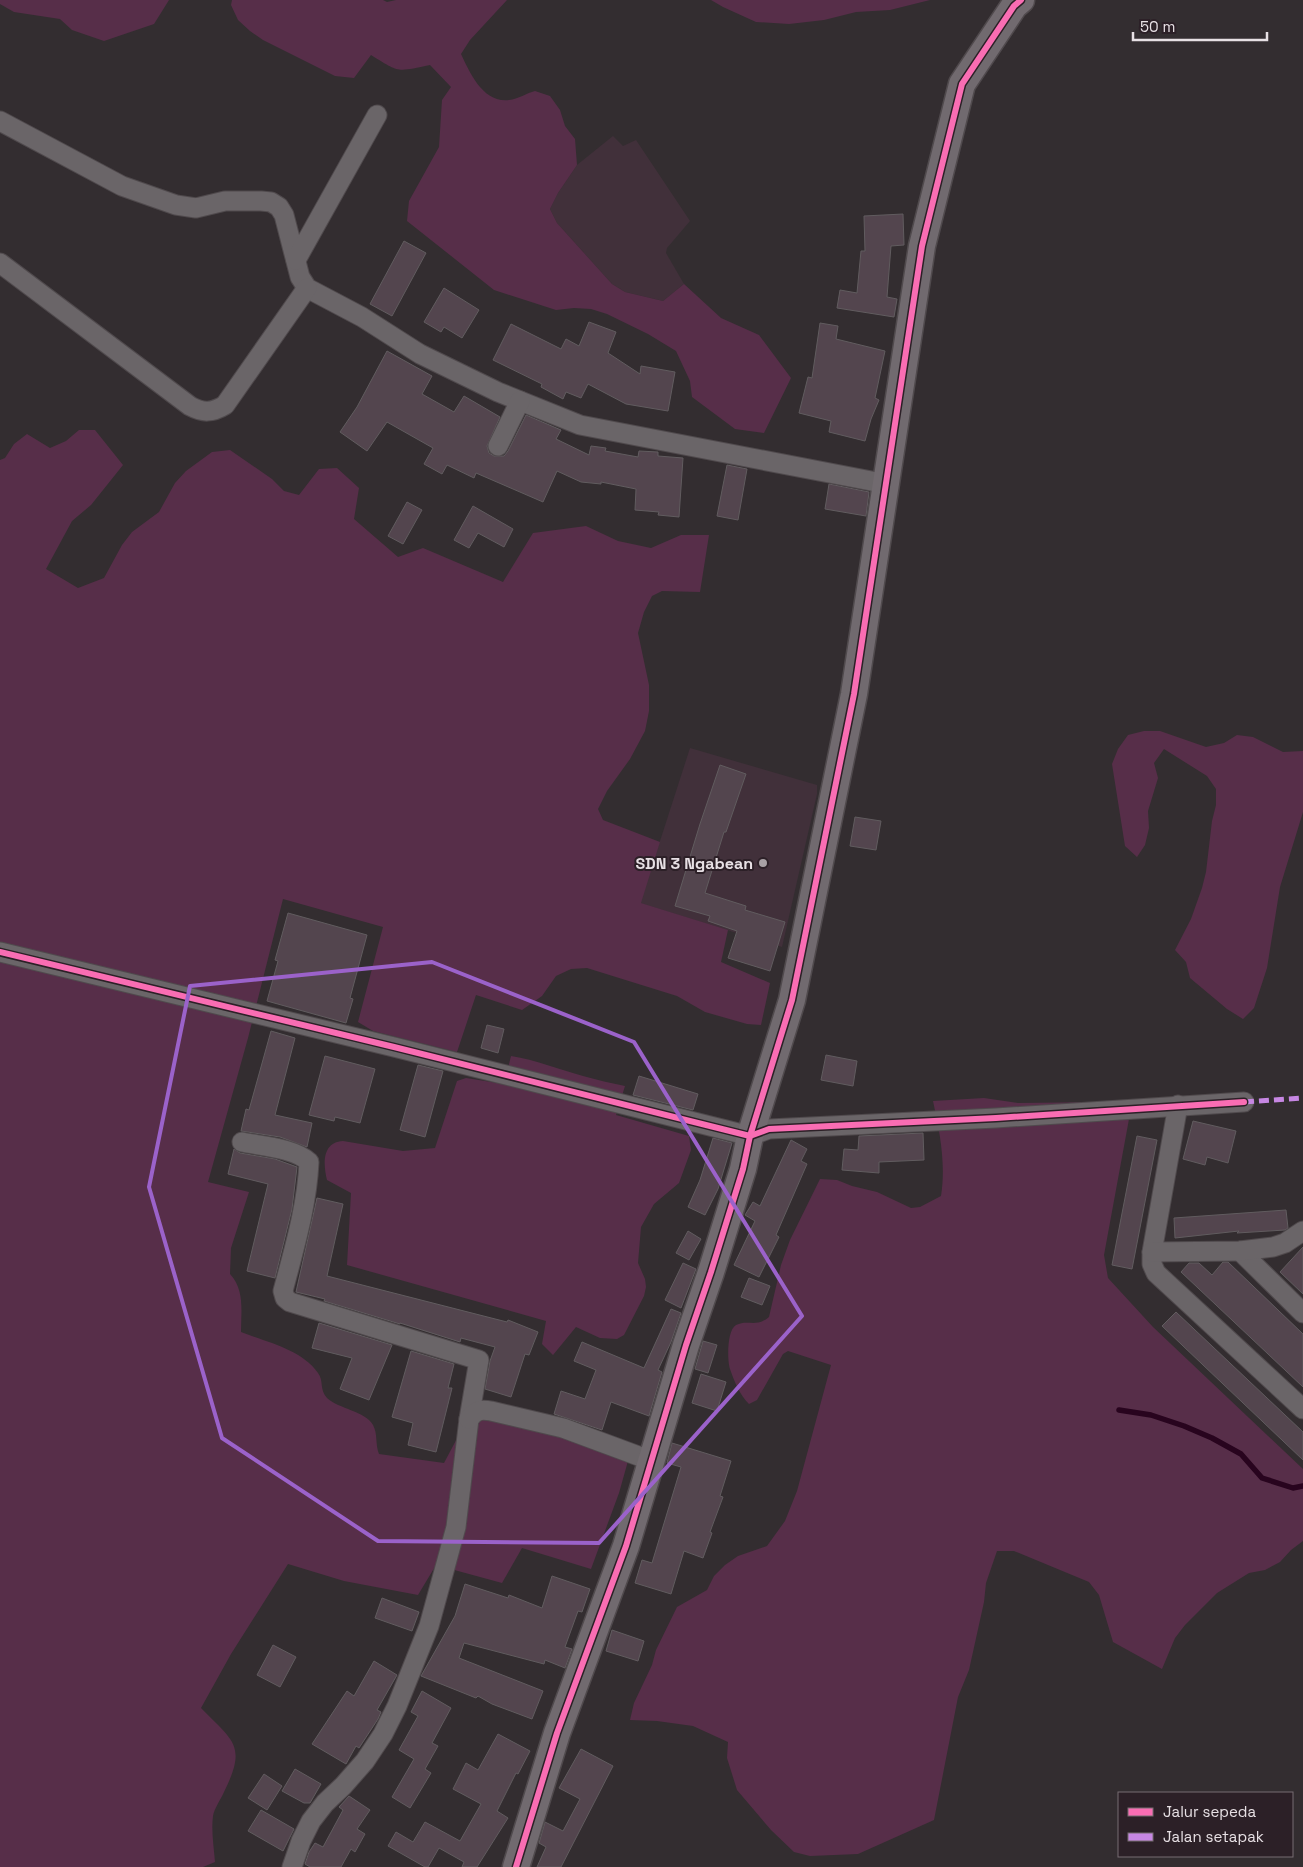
<svg xmlns="http://www.w3.org/2000/svg" width="1303" height="1867" viewBox="0 0 1303 1867" font-family="'Space Grotesk',sans-serif">
  <style>
    .built { fill: #41303a }
    .green { fill: #572e49 }
    .lines { fill: none; stroke-linecap: round; stroke-linejoin: round }
    .stream { stroke: #28041e; stroke-width: 5.5 }
    .building { fill: #53454e; stroke: #615c5f }
    .street-casing { stroke: #504a4d; stroke-width: 21 }
    .secondary-casing { stroke: #504a4d; stroke-width: 29 }
    .street { stroke: #6a6568; stroke-width: 19 }
    .secondary { stroke: #716a6f; stroke-width: 26 }
    .quiet { stroke: #c787e3; stroke-width: 5; stroke-dasharray: 10 5; stroke-linecap: butt }
    .cycleway-casing { stroke: #2c2027; stroke-width: 9 }
    .cycleway { stroke: #f96db3; stroke-width: 6 }
    .marked { fill: none; stroke: #9b62ca; stroke-width: 4; stroke-linejoin: round }
    .poi-dot { fill: #a8a1a5; stroke: #2c2027; stroke-width: 2 }
    .labels { text-anchor: middle; stroke-width: 4; stroke-linejoin: round; paint-order: stroke }
    .poi-label { font-size: 16px; font-weight: bold; fill: #e7e0e4; stroke: #2c2027; text-anchor: end }
  </style>
  <rect width="100%" height="100%" fill="#332d30"/>
  <!-- built -->
  <g class="built">
    <polygon points="613,136 623,146 636,140 690,221 667,248 666,253 684,284 663,301 625,292 612,284 557,223 550,209 558,193 577,165"/>
    <polygon points="690,748 817,785 817,794 782,947 640,903"/>
  </g>
  <!-- green -->
  <g class="green">
    <polygon points="0,0 169,0 154,24 104,41 72,30 60,19 14,12 0,4"/>
    <path d="M232 0H383L387 2 396 0H507L470 40 461 54C470 73 483 103 509 100 518 99 527 93 535 91L550 96 560 110 565 126 575 139 577 165 558 193 550 209 557 223 612 284 625 292 663 301 684 284 721 318 759 335 791 378 764 433 735 429 692 397 690 381 676 351 648 334 607 314 591 309 574 308 556 310 494 290 407 221 409 201 439 147 442 100 451 87 430 65C396 72 400 73 371 55L354 78 335 76 263 40 250 31 238 20 231 5Z"/>
    <polygon points="711,0 930,0 890,10 856,12 824,20 789,24 756,22 723,7"/>
    <path d="M79 430H95L123 465 91 505 72 521 46 569 78 588 104 578 122 545 132 532 159 512 175 483 186 471 212 452 230 450 272 479 284 491 299 495 319 469 337 468 359 488 354 519 398 557 423 548 503 582 533 533 586 526 618 541 651 548 681 535H709L700 592 662 591 652 596 644 612 638 633 649 685V711L645 731 630 759 607 791 598 809 603 820 660 842 641 903 728 930 721 962 770 983 761 1025 747 1024 705 1012 677 996 587 968 571 969 556 976 542 996 522 1010 476 995 457 1052 373 1031 358 1022 383 927 283 899 248 1038 208 1182 249 1192 231 1248 230 1274C245 1290 241 1312 241 1332 268 1343 301 1349 318 1373 324 1381 319 1389 327 1398 339 1409 365 1411 373 1425 378 1434 375 1444 379 1454L444 1463 461 1431 484 1419 542 1431 628 1461 619 1493 591 1569 522 1548 502 1583 436 1565 418 1595 344 1581 288 1564 231 1654 201 1708C234 1742 247 1745 224 1792 221 1799 214 1809 213 1816 211 1831 214 1848 215 1862L203 1867H0V460L5 458 14 444 27 434 50 448 66 441Z"/>
    <polygon points="1144,731 1160,731 1206,747 1224,743 1237,735 1253,737 1283,752 1303,751 1303,812 1280,887 1267,968 1254,1008 1243,1019 1227,1009 1190,978 1186,962 1175,950 1191,919 1202,888 1206,872 1212,821 1216,805 1216,789 1207,776 1164,749 1154,763 1158,778 1148,811 1149,828 1145,845 1137,857 1125,846 1112,764 1118,749 1128,735"/>
    <path d="M511 1056C536 1060 558 1069 583 1076 597 1080 611 1083 625 1086L616 1115 689 1136 691 1150 679 1183 654 1204 641 1227 638 1263 645 1279 646 1287 644 1296 624 1335 617 1339 600 1338 576 1327 553 1355 542 1344 546 1321 347 1265 351 1193 327 1180C323 1164 322 1142 343 1141L403 1151 435 1148 457 1081 466 1078 504 1084Z"/>
    <path d="M984 1098 1018 1103 1106 1102 1103 1118 1129 1119 1104 1255 1108 1278 1153 1327 1303 1469V1541L1291 1550 1280 1562 1265 1570 1249 1573 1217 1593 1185 1625 1175 1638 1162 1669 1113 1642 1099 1595 1089 1582 1014 1551H997L986 1583 984 1602 969 1670 958 1697 934 1820 858 1854 810 1856 794 1852 771 1830 737 1790 727 1758 728 1742 693 1726 657 1721 630 1720 634 1703 652 1665 656 1650 677 1607 707 1590 714 1576 725 1565 738 1556 767 1546 785 1521 797 1491 831 1365 788 1351 783 1354 757 1400 749 1404C740 1395 734 1381 730 1369 727 1360 727 1330 736 1325 748 1319 756 1328 769 1317L781 1265 790 1240 820 1179 837 1180 852 1186 877 1192 911 1208 920 1207 941 1196C946 1164 940 1133 933 1101Z"/>
  </g>
  <g class="lines">
    <!-- stream -->
    <polyline class="stream" points="1119,1410 1151,1415 1184,1426 1212,1438 1241,1454 1262,1478 1293,1488 1303,1486"/>
  </g>
  <!-- building -->
  <g class="building">
    <polygon points="903,214 904,245 891,246 887,297 897,299 894,317 837,308 840,290 857,293 861,251 865,251 864,216"/>
    <polygon points="404,241 426,253 392,316 370,304"/>
    <polygon points="444,288 479,310 462,338 444,327 441,332 424,322"/>
    <polygon points="589,322 616,332 608,353 640,374 641,366 675,372 668,411 626,404 588,384 581,398 566,392 563,399 541,387 542,384 493,360 511,324 561,349 566,339 579,346"/>
    <polygon points="820,323 838,326 836,339 885,351 875,398 879,400 871,419 865,441 829,432 831,421 799,413 808,377 812,378"/>
    <polygon points="387,351 432,376 422,394 454,412 464,396 500,417 487,446 489,453 494,456 504,456 508,451 526,415 561,430 556,439 589,455 591,446 606,448 605,451 638,457 639,451 658,452 658,456 683,458 679,517 658,515 659,512 635,510 636,489 601,482 601,484 581,482 557,471 543,502 476,473 474,478 447,465 442,474 424,464 433,448 387,422 367,451 340,432 357,407"/>
    <polygon points="727,465 747,469 738,520 717,516"/>
    <polygon points="829,484 869,492 866,516 825,509"/>
    <polygon points="407,502 422,510 403,544 388,536"/>
    <polygon points="473,506 513,529 504,547 478,533 469,548 454,540"/>
    <polygon points="720,765 746,774 726,832 724,832 705,893 746,906 745,910 785,922 770,971 728,958 737,931 708,921 710,916 675,906 700,824"/>
    <polygon points="855,817 881,821 876,850 850,846"/>
    <polygon points="288,913 367,935 350,998 353,999 346,1023 267,1001 278,961 275,960"/>
    <polygon points="487,1025 504,1029 498,1053 481,1048"/>
    <polygon points="271,1031 295,1038 275,1115 312,1123 307,1147 280,1137 241,1131 246,1109 249,1110"/>
    <polygon points="826,1055 857,1061 853,1086 821,1080"/>
    <polygon points="325,1056 375,1069 360,1123 335,1117 334,1121 309,1115"/>
    <polygon points="418,1065 443,1071 425,1137 400,1130"/>
    <polygon points="639,1076 698,1094 693,1110 633,1095"/>
    <polygon points="1193,1121 1236,1131 1228,1163 1207,1157 1205,1165 1183,1159"/>
    <polygon points="923,1133 924,1160 879,1162 879,1173 842,1170 844,1149 858,1150 859,1136"/>
    <polygon points="1137,1136 1157,1140 1132,1269 1112,1265"/>
    <polygon points="713,1138 732,1143 718,1189 705,1215 688,1207 700,1180"/>
    <polygon points="791,1140 807,1149 801,1161 807,1164 776,1235 779,1237 759,1277 734,1265 755,1221 745,1215 753,1202 760,1206"/>
    <polygon points="234,1149 240,1153 275,1159 297,1167 292,1209 275,1278 247,1271 268,1184 228,1174"/>
    <polygon points="317,1198 343,1204 327,1276 507,1322 508,1320 538,1332 529,1355 525,1354 511,1397 485,1389 490,1361 495,1347 461,1338 460,1342 400,1323 400,1324 324,1301 325,1299 296,1292"/>
    <polygon points="1286,1210 1288,1228 1285,1230 1237,1233 1239,1231 1175,1238 1174,1218"/>
    <polygon points="688,1231 701,1239 689,1260 676,1253"/>
    <polygon points="1303,1247 1303,1294 1280,1272"/>
    <polygon points="1223,1262 1228,1262 1303,1334 1303,1387 1181,1272 1189,1263 1199,1263 1212,1275"/>
    <polygon points="683,1263 696,1269 681,1308 665,1300"/>
    <polygon points="749,1278 770,1286 762,1305 741,1297"/>
    <polygon points="671,1309 681,1313 671,1342 658,1370 662,1372 649,1416 611,1402 602,1430 554,1414 561,1391 585,1399 596,1370 574,1361 582,1342 644,1368"/>
    <polygon points="1176,1312 1303,1432 1303,1460 1162,1326"/>
    <polygon points="319,1323 392,1345 369,1400 340,1389 352,1358 312,1348"/>
    <polygon points="703,1341 717,1345 708,1373 695,1369"/>
    <polygon points="411,1351 454,1364 448,1388 452,1388 436,1452 408,1445 413,1423 392,1417"/>
    <polygon points="701,1374 726,1382 717,1411 692,1403"/>
    <polygon points="672,1443 731,1461 720,1496 723,1497 710,1532 712,1533 703,1558 684,1551 671,1594 635,1583 642,1560 652,1563 681,1467 667,1463"/>
    <polygon points="552,1576 590,1589 582,1612 578,1611 565,1647 572,1649 565,1668 545,1660 544,1664 464,1643 459,1658 543,1691 532,1719 492,1704 478,1696 476,1698 421,1676 455,1616 465,1584 508,1598 509,1595 542,1608"/>
    <polygon points="382,1598 419,1612 412,1631 375,1618"/>
    <polygon points="612,1630 644,1641 638,1661 606,1651"/>
    <polygon points="273,1645 296,1657 280,1687 257,1675"/>
    <polygon points="374,1661 397,1675 377,1710 381,1712 378,1719 359,1748 356,1746 346,1764 312,1744 347,1691 354,1696"/>
    <polygon points="422,1691 451,1708 432,1743 438,1746 425,1769 431,1773 410,1808 392,1797 414,1759 399,1750 418,1716 411,1712"/>
    <polygon points="498,1734 530,1751 518,1774 516,1773 497,1811 508,1818 477,1867 462,1867 464,1862 439,1848 428,1867 425,1867 388,1846 396,1832 413,1842 425,1822 460,1841 481,1804 453,1789 466,1763 478,1770"/>
    <polygon points="581,1749 613,1766 561,1867 537,1867 546,1847 539,1843 545,1822 563,1831 580,1799 559,1788"/>
    <polygon points="295,1769 321,1784 310,1803 304,1803 282,1791"/>
    <polygon points="264,1774 282,1786 267,1810 248,1798"/>
    <polygon points="349,1796 370,1810 357,1829 365,1834 355,1852 351,1849 341,1867 310,1867 305,1864 309,1852 315,1843 323,1847 343,1810 339,1807"/>
    <polygon points="261,1810 294,1829 283,1851 248,1831"/>
  </g>
  <g class="lines">
    <!-- street casing -->
    <g class="street-casing">
      <g id="street">
        <polyline points="0,121 122,186 176,205 196,208 225,201 261,201 271,202 279,207 284,215 300,277 307,288 362,317 420,354 498,392 580,425 887,484"/>
        <polyline points="296,260 377,115"/>
        <path d="M0 263 190 406C203 413 212 413 225 405L307 288"/>
        <polyline points="498,446 520,401"/>
        <polyline points="0,952 394,1047 750,1136 769,1129 996,1118 1244,1102"/>
        <polyline points="1178,1105 1152,1252 1152,1264 1156,1273 1303,1409"/>
        <path d="M242 1142C261 1146 295 1148 309 1162 307 1206 294 1249 283 1291L285 1298 290 1302 479 1360 469 1419 456 1527 429 1626 397 1706 383 1734 365 1761 343 1786 325 1803 311 1821 301 1841 292 1867"/>
        <polyline points="1240,1251 1303,1313"/>
        <polyline points="1152,1252 1240,1251 1273,1247 1285,1243 1303,1231"/>
        <path d="M469 1419C476 1410 481 1409 491 1411L563 1428 652 1461"/>
      </g>
    </g>
    <!-- secondary casing -->
    <g class="secondary-casing">
      <polyline id="secondary" points="516,1867 557,1733 626,1546 686,1345 711,1272 743,1169 750,1136 792,1000 854,694 922,246 962,84 1014,6 1021,0"/>
    </g>
    <!-- street -->
    <use href="#street" class="street"/>
    <!-- secondary -->
    <use href="#secondary" class="secondary"/>
    <!-- quiet -->
    <polyline class="quiet" points="1244,1102 1303,1098"/>
    <!-- cycleway casing -->
    <g class="cycleway-casing">
      <g id="cycleway">
        <polyline points="0,952 394,1047 750,1136 769,1129 996,1118 1244,1102"/>
        <polyline points="516,1867 557,1733 626,1546 686,1345 711,1272 743,1169 750,1136 792,1000 854,694 922,246 962,84 1014,6 1021,0"/>
      </g>
    </g>
    <!-- cycleway -->
    <use href="#cycleway" class="cycleway"/>
  </g>
  <!-- marked area -->
  <path class="marked" d="M432 962 634 1042 802 1316 599 1543 378 1541 222 1438 149 1187 190 986Z"/>
  <!-- markers -->
  <circle class="poi-dot" cx="763" cy="863" r="5"/>
  <g class="labels">
    <!-- poi labels -->
    <g class="poi-label">
      <text x="753" y="869">SDN 3 Ngabean</text>
    </g>
  </g>
  <!-- legend -->
  <rect x="1118" y="1792" width="175" height="65" fill="#2c2027" stroke="#776d73"/>
  <rect x="1128" y="1808" width="25" height="8" fill="#f96db3" stroke="#776d73"/>
  <text x="1163" y="1817" font-size="15" fill="#e7e0e4">Jalur sepeda</text>
  <rect x="1128" y="1833" width="25" height="8" fill="#c787e3" stroke="#776d73"/>
  <text x="1163" y="1842" font-size="15" fill="#e7e0e4">Jalan setapak</text>
  <!-- scale -->
  <path d="M1133 32v8h134v-8" fill="none" stroke="#e7e0e4" stroke-width="2.5"/>
  <text x="1140" y="32" font-size="15" fill="#e7e0e4" stroke="#2c2027" stroke-width="4" paint-order="stroke">50 m</text>
</svg>
